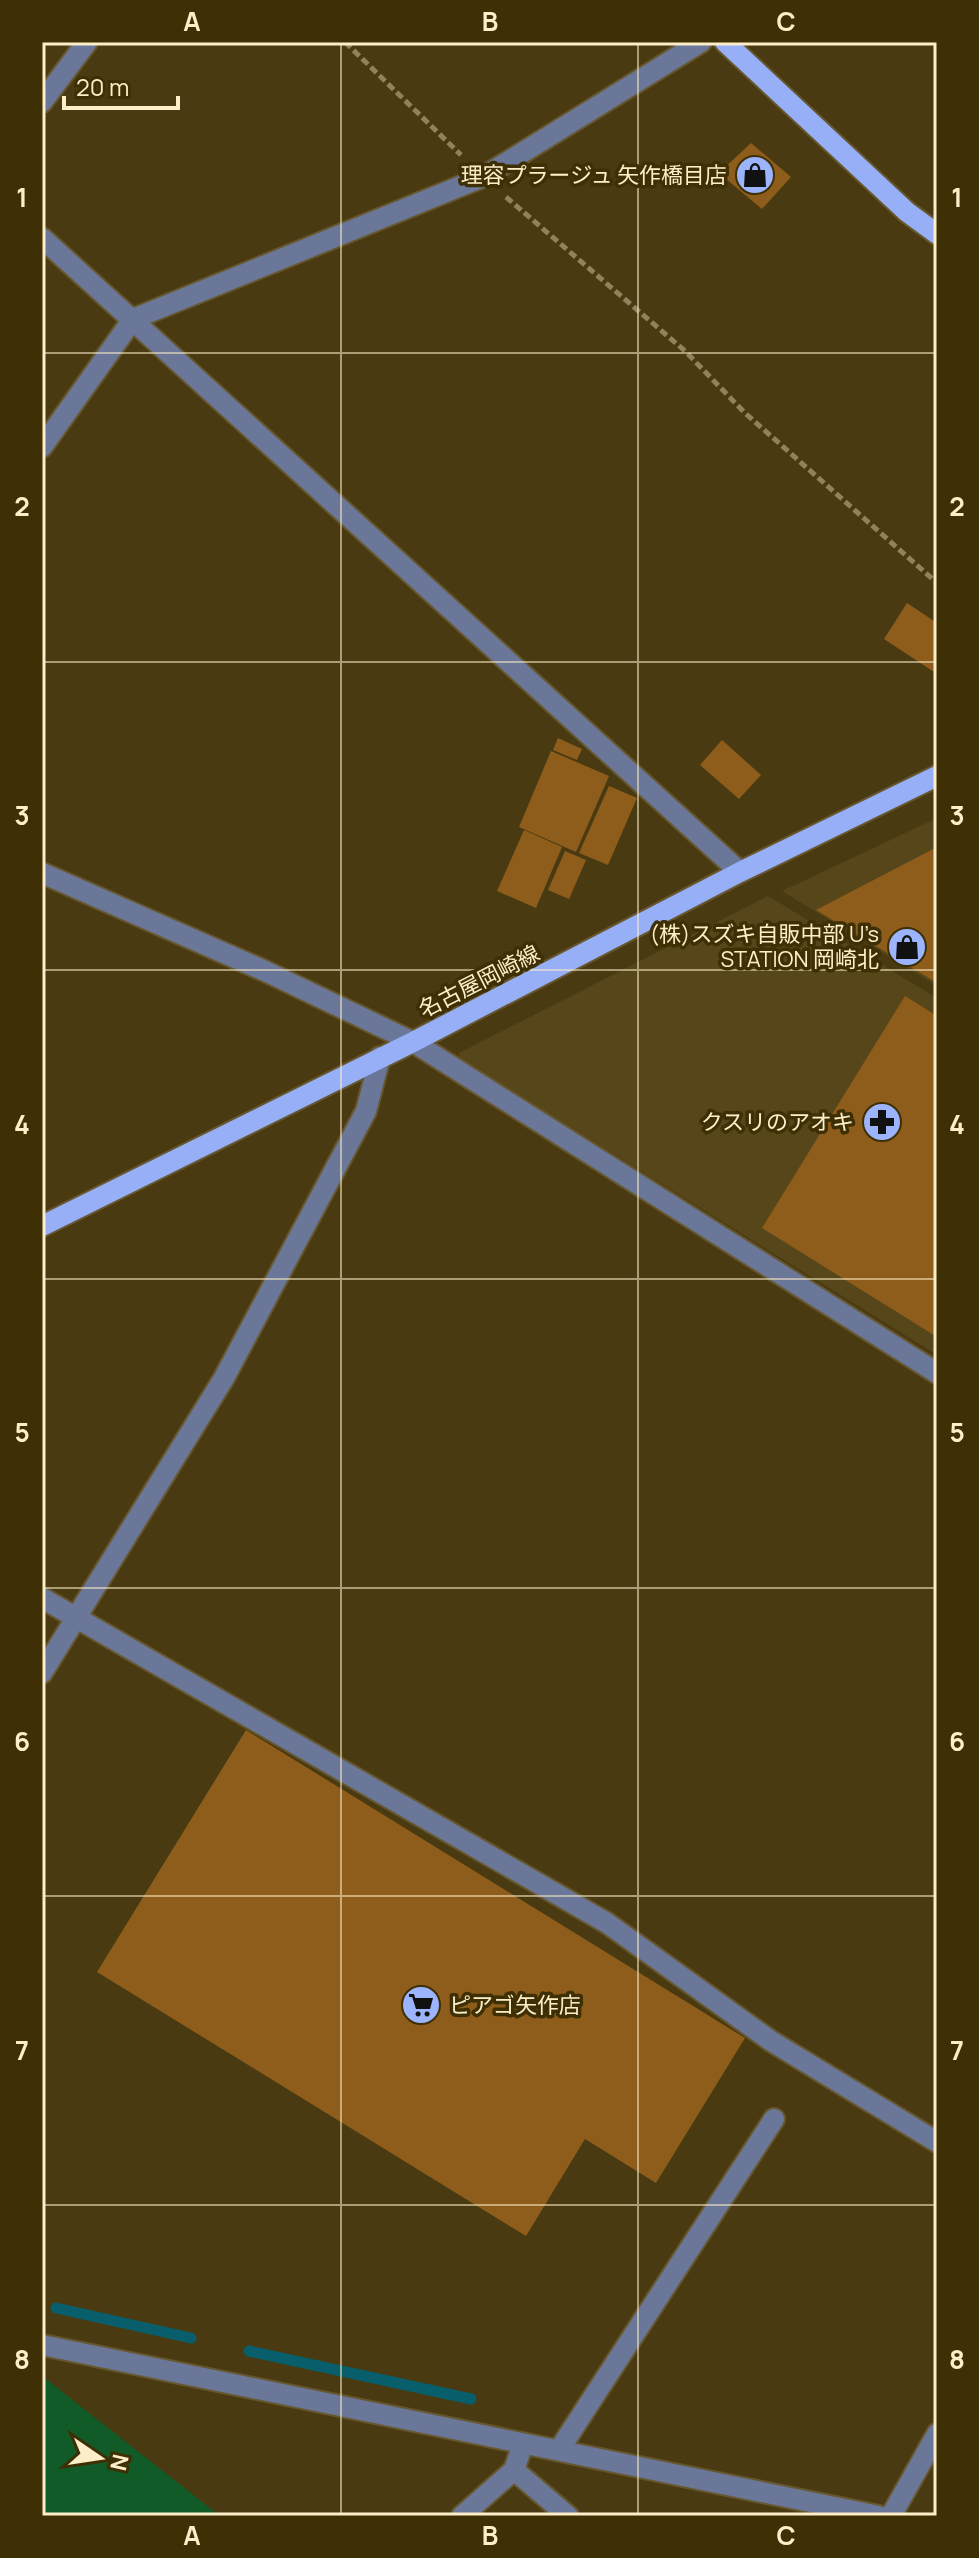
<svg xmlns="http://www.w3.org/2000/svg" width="979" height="2558" viewBox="0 0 979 2558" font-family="Manrope,'Noto Sans JP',sans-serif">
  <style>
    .built { fill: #574619 }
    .green { fill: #105b28 }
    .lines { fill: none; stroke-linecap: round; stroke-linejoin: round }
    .stream { stroke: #085e6a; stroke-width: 11 }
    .building { fill: #8e5d1b }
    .service-casing { stroke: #66572f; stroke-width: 24 }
    .minor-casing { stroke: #66572f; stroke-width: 24 }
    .primary-casing { stroke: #66572f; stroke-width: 24 }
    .path { stroke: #91825b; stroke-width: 5; stroke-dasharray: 8 4; stroke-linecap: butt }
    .service { stroke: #6a7799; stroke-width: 20 }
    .minor { stroke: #6a7799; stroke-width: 20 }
    .primary { stroke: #97aff6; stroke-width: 20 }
    .grid { fill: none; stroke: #fdeeca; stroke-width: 2; stroke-opacity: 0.55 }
    .labels { text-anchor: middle; stroke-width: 7; stroke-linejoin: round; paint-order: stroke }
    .poi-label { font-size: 22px; fill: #fdeeca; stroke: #3e3004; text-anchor: end }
    .street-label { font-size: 22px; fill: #fdeeca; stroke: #3e3004 }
    .neatline { fill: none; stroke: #fdeeca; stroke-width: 3 }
    .grid-label { font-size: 26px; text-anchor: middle; font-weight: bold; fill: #fdeeca }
  </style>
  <rect width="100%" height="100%" fill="#493a11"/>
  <!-- built -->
  <g class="built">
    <polygon points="937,818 937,986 782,891"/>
    <polygon points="768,896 937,998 937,1355 459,1058 459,1053"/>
  </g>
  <!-- green -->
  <polygon class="green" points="42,2376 220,2516 42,2516"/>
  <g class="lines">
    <!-- stream -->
    <g class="stream">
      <polyline points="56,2308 191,2338"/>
      <polyline points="249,2351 471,2399"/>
    </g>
  </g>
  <!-- building -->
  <g class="building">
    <polygon points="751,143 791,177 762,209 719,173"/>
    <polygon points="907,603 937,623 937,674 884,639"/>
    <polygon points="558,738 582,749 577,760 553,750"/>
    <polygon points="722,740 761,775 739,799 700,765"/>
    <polygon points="551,751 609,776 576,852 519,827"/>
    <polygon points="609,786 637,798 608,865 579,853"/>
    <polygon points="524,830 562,847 536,908 497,891"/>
    <polygon points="937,847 937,983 816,910"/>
    <polygon points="565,851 586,860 569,899 548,890"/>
    <polygon points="905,996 937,1016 937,1337 762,1228"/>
    <polygon points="246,1730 745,2038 656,2183 585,2139 526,2236 97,1972"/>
  </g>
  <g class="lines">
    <!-- service casing -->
    <g class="service-casing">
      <polyline id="service" points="559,2450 774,2119"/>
    </g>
    <!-- minor casing -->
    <g class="minor-casing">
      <g id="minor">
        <polyline points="42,102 87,42"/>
        <polyline points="42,238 740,872"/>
        <polyline points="42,447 133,319 483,177 701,42"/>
        <polyline points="42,873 265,971 413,1042 937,1373"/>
        <polyline points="42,1598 607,1923 771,2041 937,2142"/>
        <polyline points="42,1673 224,1378 366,1111 380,1057"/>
        <polyline points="42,2345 879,2516"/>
        <polyline points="514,2470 568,2516"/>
        <polyline points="462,2516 514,2470 523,2444"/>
        <polyline points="891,2516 937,2434"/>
      </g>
    </g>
    <!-- primary casing -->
    <g class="primary-casing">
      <g id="primary">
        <polyline points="725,42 907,212 937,234"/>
        <polyline points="42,1226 413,1042 740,872 937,776"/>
      </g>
    </g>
    <!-- path -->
    <g class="path">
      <polyline points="345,42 461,155"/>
      <polyline points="506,197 685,351 745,413 937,583"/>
    </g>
    <!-- service -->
    <use href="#service" class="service"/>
    <!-- minor -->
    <use href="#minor" class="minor"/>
    <!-- primary -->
    <use href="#primary" class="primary"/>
  </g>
  <!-- grid -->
  <path class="grid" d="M341 42V2516M638 42V2516M42 353H937M42 662H937M42 970H937M42 1279H937M42 1588H937M42 1896H937M42 2205H937"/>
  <!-- icons -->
  <defs>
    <g id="shop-disc" transform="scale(2)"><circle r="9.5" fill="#9bb4fd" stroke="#3e3004"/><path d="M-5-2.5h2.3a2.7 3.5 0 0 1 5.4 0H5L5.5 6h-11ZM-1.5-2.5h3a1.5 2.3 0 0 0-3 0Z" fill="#111"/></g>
    <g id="pharmacy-disc" transform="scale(2)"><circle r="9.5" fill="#9bb4fd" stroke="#3e3004"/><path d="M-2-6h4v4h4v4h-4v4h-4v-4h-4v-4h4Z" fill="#111"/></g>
    <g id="supermarket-disc" transform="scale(2)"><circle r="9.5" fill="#9bb4fd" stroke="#3e3004"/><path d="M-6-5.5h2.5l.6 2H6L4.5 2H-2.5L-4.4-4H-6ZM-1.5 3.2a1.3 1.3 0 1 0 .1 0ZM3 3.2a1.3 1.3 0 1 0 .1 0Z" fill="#111"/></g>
  </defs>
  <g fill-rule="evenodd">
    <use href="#shop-disc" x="755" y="175"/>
    <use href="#shop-disc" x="907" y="947"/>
    <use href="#pharmacy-disc" x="882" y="1122"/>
    <use href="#supermarket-disc" x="421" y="2005"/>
  </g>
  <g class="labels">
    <!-- poi labels -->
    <g class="poi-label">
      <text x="727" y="183">理容プラージュ 矢作橋目店</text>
      <text x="879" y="942">(株)スズキ自販中部 U’s<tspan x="879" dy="25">STATION 岡崎北</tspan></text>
      <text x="854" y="1130">クスリのアオキ</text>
      <text x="449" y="2013" text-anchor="start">ピアゴ矢作店</text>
    </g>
    <!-- street labels -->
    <g class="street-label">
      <text transform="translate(479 981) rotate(-27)" y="8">名古屋岡崎線</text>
    </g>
  </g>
  <!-- border -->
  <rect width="979" height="2558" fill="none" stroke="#3e3004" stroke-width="88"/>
  <!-- north arrow -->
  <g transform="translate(100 2458) rotate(103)" stroke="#3e3004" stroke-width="6" paint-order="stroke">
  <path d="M0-6L14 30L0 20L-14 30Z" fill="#fdeeca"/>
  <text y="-12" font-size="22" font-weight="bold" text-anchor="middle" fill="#fdeeca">N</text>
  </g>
  <!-- scale -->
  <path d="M64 96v12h114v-12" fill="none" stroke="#fdeeca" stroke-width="4"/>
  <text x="76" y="96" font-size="24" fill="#fdeeca" stroke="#3e3004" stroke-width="6" paint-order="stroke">20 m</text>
  <rect x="44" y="44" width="891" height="2470" class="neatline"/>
  <g class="grid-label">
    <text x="192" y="31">A</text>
    <text x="490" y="31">B</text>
    <text x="786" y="31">C</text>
    <text x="22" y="207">1</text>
    <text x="957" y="207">1</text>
    <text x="22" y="516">2</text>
    <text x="957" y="516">2</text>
    <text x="22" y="825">3</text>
    <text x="957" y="825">3</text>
    <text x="22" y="1134">4</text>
    <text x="957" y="1134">4</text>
    <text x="22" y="1442">5</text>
    <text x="957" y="1442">5</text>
    <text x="22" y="1751">6</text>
    <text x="957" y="1751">6</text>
    <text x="22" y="2060">7</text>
    <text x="957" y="2060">7</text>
    <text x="22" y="2369">8</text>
    <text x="957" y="2369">8</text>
    <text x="192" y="2545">A</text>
    <text x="490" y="2545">B</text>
    <text x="786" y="2545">C</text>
  </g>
</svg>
